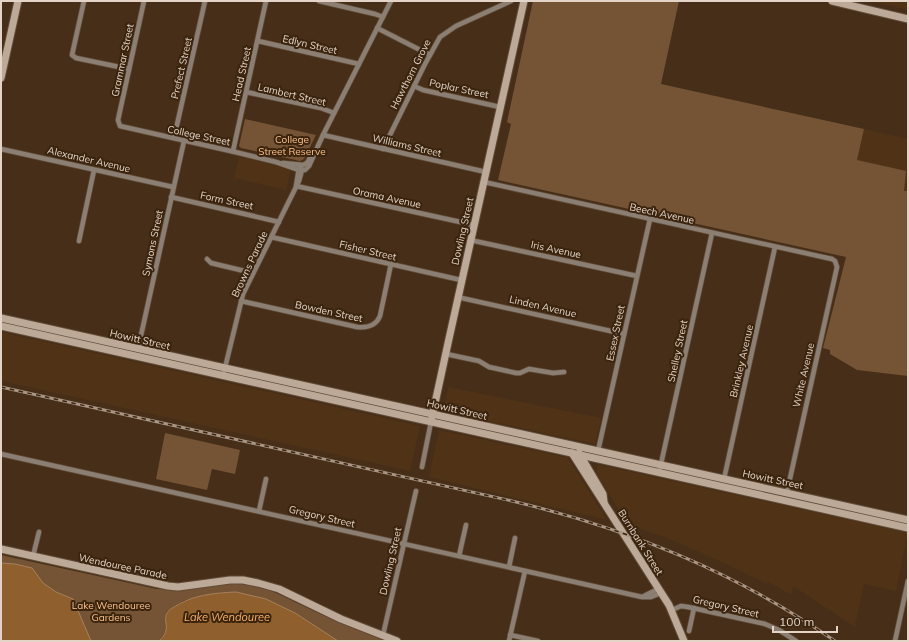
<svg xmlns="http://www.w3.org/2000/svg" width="909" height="642" viewBox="0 0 909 642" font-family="Mulish,sans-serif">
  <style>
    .built { fill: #503317 }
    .green { fill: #755435 }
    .water { fill: #8f5f2e; stroke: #a8825c }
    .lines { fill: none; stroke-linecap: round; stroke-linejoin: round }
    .street-casing { stroke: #624c38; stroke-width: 6 }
    .secondary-casing { stroke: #624c38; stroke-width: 9 }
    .street { stroke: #8b7f74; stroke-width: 4.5 }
    .secondary { stroke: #bca998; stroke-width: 7 }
    .rail-casing { stroke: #a89585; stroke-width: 3 }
    .rail { stroke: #3b240e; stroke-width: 1.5; stroke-dasharray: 4.5; stroke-linecap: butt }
    .labels { text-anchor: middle; stroke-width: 4; stroke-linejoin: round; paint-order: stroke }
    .street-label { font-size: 10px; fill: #e3d4c7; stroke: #3b240e }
    .park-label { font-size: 10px; fill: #fec38e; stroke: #3b240e }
    .water-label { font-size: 11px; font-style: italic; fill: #f8b06b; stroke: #3b240e }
  </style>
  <rect width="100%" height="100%" fill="#462e18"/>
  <!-- built -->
  <g class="built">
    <polygon points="870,1 908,1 908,10"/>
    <polygon points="864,129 908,139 908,191 904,191 857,160"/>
    <polygon points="239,157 291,168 286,190 234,178"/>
    <polygon points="1,332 420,426 410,471 1,381"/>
    <polygon points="448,387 601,418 595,444 443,411"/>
    <polygon points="439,430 568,458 607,520 429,477"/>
    <polygon points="599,465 908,533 896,591 864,584 855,627 793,586 791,595 767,581 767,584 724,563 672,540 627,524 596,472 597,467"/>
  </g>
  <!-- green -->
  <g class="green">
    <polygon points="533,1 679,1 661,84 864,129 857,160 906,171 904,191 908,191 908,376 857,370 830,354 830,350 823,348 846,257 498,180 511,124 507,122"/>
    <polygon points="245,119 316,135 304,159 300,161 241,148 239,146"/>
    <polygon points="165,433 240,450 235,474 212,469 207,490 156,479"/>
    <path d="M1 555 157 589C188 592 219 580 249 585 271 588 293 602 314 611 337 622 361 631 385 641H338L295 613 266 599 236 592 217 593 196 597 183 601 167 611 165 618 168 626 166 631 159 641H91L73 599 56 592 43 583 32 568 15 564 1 563Z"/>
  </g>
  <!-- water -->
  <g class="water">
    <polygon points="1,563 15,564 32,568 43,583 56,592 73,599 91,641 1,641"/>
    <path d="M236 592 266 599 295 613 338 641H159C173 627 162 623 167 613 168 610 171 609 174 607 192 595 214 593 236 592Z"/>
  </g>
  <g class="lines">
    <!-- street casing -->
    <g class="street-casing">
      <g id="street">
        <polyline points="84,1 72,55 76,58 129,69"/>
        <polyline points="144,1 118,120 120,126 235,152 276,162 299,170 305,170 309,166 323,135 391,1"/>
        <polyline points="319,1 375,14 383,17"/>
        <polyline points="377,28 430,55"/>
        <polyline points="258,41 359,64"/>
        <polyline points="414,86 423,90 500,107"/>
        <polyline points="246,92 321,108 334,113"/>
        <polyline points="323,135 486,172"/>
        <polyline points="174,138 205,1"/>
        <polyline points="1,149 173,187"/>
        <polyline points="383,149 425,64 440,37 456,26 511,1"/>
        <polyline points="233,151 266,1"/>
        <polyline points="283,163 303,165 307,163 311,156"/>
        <polyline points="484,182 832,259 835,261 837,267 787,492"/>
        <polyline points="296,186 474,225"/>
        <polyline points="296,186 299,168"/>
        <polyline points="171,197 279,222"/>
        <polyline points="271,237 461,280"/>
        <polyline points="470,240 637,276"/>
        <polyline points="79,241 94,170"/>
        <polyline points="207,259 211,263 253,273"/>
        <polyline points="457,297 624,334"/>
        <path d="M241 301 357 327C367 328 376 326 380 316L391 264"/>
        <polyline points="138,349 184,141"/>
        <polyline points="446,354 479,361 489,367 516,373 520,373 529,369 553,373 564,372"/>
        <polyline points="223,376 243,294 299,181 302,170 300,165"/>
        <polyline points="598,451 650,219"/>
        <polyline points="1,454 642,597 651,597 661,593"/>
        <polyline points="422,467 431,422"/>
        <polyline points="659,473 712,233"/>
        <polyline points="724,479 775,247"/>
        <polyline points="259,511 266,479"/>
        <polyline points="33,556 39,532"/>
        <polyline points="459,556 466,525"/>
        <polyline points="509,567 515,538"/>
        <polyline points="644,596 658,589"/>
        <polyline points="672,610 681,606 688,607 765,624 779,630 796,641"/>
        <polyline points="689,631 694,608"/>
        <polyline points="383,635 416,491"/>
        <polyline points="510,635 538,641"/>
        <polyline points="509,641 525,571"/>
        <polyline points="895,641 908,581"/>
      </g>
    </g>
    <!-- secondary casing -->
    <g class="secondary-casing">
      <g id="secondary">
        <polyline points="832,1 908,19"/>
        <polyline points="1,78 18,1"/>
        <polyline points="1,318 908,520"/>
        <polyline points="1,326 908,528"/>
        <path d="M432 417C462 278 493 139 524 1"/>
        <polyline points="572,453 669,605 684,641"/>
        <polyline points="579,453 603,494 604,502"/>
        <polyline points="1,549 168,586 178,587 230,580 243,580 258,583 279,589 341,619 397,641"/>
      </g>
    </g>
    <!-- street -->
    <use href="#street" class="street"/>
    <!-- secondary -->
    <use href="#secondary" class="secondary"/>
    <!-- rail casing -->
    <g class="rail-casing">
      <path id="rail" d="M1 387 512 501C630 529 735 572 835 641"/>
    </g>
    <!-- rail -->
    <use href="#rail" class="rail"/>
  </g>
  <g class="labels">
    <!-- street labels -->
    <g class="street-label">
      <text transform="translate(310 44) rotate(13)" y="4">Edlyn Street</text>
      <text transform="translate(122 60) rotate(-78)" y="4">Grammar Street</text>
      <text transform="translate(181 68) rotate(-77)" y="4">Prefect Street</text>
      <text transform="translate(241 74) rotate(-77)" y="4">Head Street</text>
      <text transform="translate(410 74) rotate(-63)" y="4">Hawthorn Grove</text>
      <text transform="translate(459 88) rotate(12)" y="4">Poplar Street</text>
      <text transform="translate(292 94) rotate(13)" y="4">Lambert Street</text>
      <text transform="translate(199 135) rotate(12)" y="4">College Street</text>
      <text transform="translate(407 145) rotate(13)" y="4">Williams Street</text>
      <text transform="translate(89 159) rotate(13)" y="4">Alexander Avenue</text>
      <text transform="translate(387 197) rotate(12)" y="4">Orama Avenue</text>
      <text transform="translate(227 200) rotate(12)" y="4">Form Street</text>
      <text transform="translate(662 213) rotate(12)" y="4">Beech Avenue</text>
      <text transform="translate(462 231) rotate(-77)" y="4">Dowling Street</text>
      <text transform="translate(152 243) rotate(-78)" y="4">Symons Street</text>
      <text transform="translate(556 249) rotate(12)" y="4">Iris Avenue</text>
      <text transform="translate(368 250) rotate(13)" y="4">Fisher Street</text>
      <text transform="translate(249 264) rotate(-65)" y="4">Browns Parade</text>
      <text transform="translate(543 306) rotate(13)" y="4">Linden Avenue</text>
      <text transform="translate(329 311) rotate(12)" y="4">Bowden Street</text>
      <text transform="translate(615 333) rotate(-78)" y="4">Essex Street</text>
      <text transform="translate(140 339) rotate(13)" y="4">Howitt Street</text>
      <text transform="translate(677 351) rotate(-78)" y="4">Shelley Street</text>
      <text transform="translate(741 361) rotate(-77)" y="4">Brinkley Avenue</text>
      <text transform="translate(803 375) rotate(-77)" y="4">White Avenue</text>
      <text transform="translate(457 409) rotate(13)" y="4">Howitt Street</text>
      <text transform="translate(773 479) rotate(12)" y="4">Howitt Street</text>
      <text transform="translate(322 516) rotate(13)" y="4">Gregory Street</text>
      <text transform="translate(641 542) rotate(58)" y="4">Burnbank Street</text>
      <text transform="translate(390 561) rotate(-77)" y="4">Dowling Street</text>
      <text transform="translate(123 566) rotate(12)" y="4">Wendouree Parade</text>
      <text transform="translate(726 606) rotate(13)" y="4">Gregory Street</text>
    </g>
    <!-- park labels -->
    <g class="park-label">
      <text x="292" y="143">College<tspan x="292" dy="12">Street Reserve</tspan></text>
      <text x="111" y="609">Lake Wendouree<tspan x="111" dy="12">Gardens</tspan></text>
    </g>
    <!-- water labels -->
    <g class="water-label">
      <text x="227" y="621">Lake Wendouree</text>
    </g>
  </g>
  <!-- border -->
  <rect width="909" height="642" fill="none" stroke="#e3d4c7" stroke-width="4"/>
  <!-- scale -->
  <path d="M773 626v6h64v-6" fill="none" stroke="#e3d4c7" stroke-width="2"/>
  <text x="779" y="626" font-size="12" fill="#e3d4c7" stroke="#3b240e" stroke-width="3" paint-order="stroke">100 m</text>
</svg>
